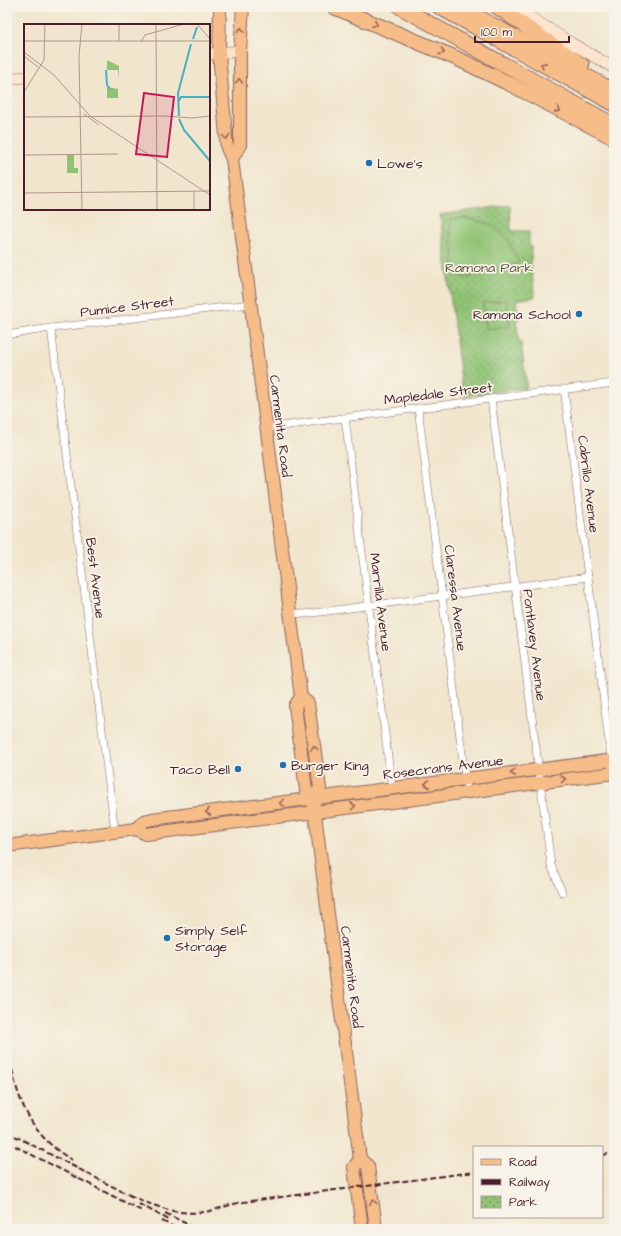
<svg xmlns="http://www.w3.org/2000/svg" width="621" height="1236" viewBox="0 0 621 1236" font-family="'Architects Daughter',sans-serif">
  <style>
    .park { fill: url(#park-dots); stroke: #6d7150 }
    .pitch { fill: #90c374; stroke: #6d7150 }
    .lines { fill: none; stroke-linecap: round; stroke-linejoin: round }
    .street-casing { stroke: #846564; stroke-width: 8 }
    .secondary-casing { stroke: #846564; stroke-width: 12 }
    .primary-casing { stroke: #846564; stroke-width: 14 }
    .highway-casing { stroke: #846564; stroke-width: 16 }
    .street { stroke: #fff; stroke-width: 7 }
    .secondary { stroke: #fce5cf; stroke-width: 11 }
    .primary { stroke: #f7bd88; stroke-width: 12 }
    .highway { stroke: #f7bd88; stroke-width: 14 }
    .rail { stroke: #4a1f2b; stroke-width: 2; stroke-dasharray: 6 3; stroke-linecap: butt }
    .oneway { stroke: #986655 }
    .poi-dot { fill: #1f6fb2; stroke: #f7f3e8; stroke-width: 1.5 }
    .labels { text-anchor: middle; stroke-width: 3.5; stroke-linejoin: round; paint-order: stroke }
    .poi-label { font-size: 14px; fill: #4a1f2b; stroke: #f7f3e8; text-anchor: start }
    .park-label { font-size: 14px; fill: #5f5041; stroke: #f7f3e8 }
    .street-label { font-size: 14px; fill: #4a1f2b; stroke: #f7f3e8 }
    .inset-river { fill: none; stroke: #45b1c2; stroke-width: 2 }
    .inset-road { fill: none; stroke: #ae968c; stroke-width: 1 }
    .view { fill: #c2185b; fill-opacity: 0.15; stroke: #c2185b; stroke-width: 2 }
    .inset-edge { fill: none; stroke: #4a1f2b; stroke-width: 2 }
  </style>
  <defs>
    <pattern id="park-dots" width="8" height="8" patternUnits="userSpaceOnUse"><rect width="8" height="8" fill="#90c374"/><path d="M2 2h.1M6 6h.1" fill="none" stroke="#789e5f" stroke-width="1.8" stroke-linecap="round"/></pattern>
  </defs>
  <rect width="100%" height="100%" fill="#f7f3e8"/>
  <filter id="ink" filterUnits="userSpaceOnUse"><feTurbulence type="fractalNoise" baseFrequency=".025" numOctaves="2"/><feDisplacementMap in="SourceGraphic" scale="8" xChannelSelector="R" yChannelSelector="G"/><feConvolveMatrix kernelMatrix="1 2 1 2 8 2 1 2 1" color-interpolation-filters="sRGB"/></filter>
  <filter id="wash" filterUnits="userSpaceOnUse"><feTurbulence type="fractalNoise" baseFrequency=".012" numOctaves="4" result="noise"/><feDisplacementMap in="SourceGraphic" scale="16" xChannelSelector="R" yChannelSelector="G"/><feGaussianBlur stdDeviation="0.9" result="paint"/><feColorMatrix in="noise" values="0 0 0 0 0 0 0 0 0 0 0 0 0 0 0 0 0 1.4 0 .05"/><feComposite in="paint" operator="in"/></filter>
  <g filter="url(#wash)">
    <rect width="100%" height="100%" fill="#f1e6cd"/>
    <!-- park -->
    <polygon class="park" points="510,205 511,231 529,231 529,245 531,246 531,265 535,297 516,300 519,319 516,320 519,342 521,343 527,388 463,396 440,215"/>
    <!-- pitch -->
    <g class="pitch">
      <polygon points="466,218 491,224 507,238 519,263 465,278 455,273 450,219"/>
      <polygon points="506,300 508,312 485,316 483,303"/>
      <polygon points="508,313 510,326 486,329 485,316"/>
    </g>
  </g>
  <g filter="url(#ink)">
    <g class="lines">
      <!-- street casing -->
      <g class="street-casing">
        <g id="street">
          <polyline points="51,328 115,832"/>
          <polyline points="7,335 44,329 250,304"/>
          <polyline points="564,389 613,773"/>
          <polyline points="491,399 551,865 562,892"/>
          <polyline points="418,408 467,792"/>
          <polyline points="345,418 392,789"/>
          <polyline points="266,428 614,383"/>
          <polyline points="290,613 305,614 588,577"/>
        </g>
      </g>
      <!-- secondary casing -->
      <g class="secondary-casing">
        <g id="secondary">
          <polyline points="514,7 571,43 614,68"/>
          <polyline points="209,54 240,51"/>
          <polyline points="7,79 25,77"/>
        </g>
      </g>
      <!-- primary casing -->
      <g class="primary-casing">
        <g id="primary">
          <polyline points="220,7 219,53 227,148 232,159 301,697 308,703 320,788 313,799"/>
          <polyline points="232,159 240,145 240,51 243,7"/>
          <polyline points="301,697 295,706 306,790 313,799 360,1159 368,1166 376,1229"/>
          <polyline points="136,829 144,821 152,819 614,760"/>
          <polyline points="7,846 136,829 146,834 614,773"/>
          <polyline points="360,1159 354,1167 362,1229"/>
        </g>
      </g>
      <!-- highway casing -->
      <g class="highway-casing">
        <g id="highway">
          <polyline points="334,7 456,58 510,84 614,138"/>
          <polyline points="400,7 614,125"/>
          <polyline points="439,7 614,104"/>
          <polyline points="460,7 614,91"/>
          <polyline points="497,7 582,65"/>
        </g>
      </g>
      <!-- street -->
      <use href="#street" class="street"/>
      <!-- secondary -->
      <use href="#secondary" class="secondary"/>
      <!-- primary -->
      <use href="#primary" class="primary"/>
      <!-- highway -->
      <use href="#highway" class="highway"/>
      <!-- rail -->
      <g class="rail">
        <path d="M7 1043C15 1093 26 1133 72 1160"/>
        <polyline points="7,1132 133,1197"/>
        <polyline points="7,1142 142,1211"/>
        <polyline points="602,1155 614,1153"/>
        <path d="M129 1195C157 1207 179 1217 210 1211 221 1208 232 1204 243 1202L474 1172"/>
        <polyline points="139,1204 169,1220"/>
        <polyline points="165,1213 197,1229"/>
        <polyline points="162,1221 178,1229"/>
      </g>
    </g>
    <!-- one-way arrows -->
    <defs><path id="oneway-chevron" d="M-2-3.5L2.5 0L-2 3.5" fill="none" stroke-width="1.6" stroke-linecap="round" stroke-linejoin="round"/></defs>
    <g class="oneway">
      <use href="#oneway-chevron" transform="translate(375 24) rotate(22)"/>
      <use href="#oneway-chevron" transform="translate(241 30) rotate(-86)"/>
      <use href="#oneway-chevron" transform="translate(442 52) rotate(23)"/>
      <use href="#oneway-chevron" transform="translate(543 65) rotate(-151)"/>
      <use href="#oneway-chevron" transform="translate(239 81) rotate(-89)"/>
      <use href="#oneway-chevron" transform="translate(558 110) rotate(28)"/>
      <use href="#oneway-chevron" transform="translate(226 137) rotate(85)"/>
      <use href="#oneway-chevron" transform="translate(314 748) rotate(-98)"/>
      <use href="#oneway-chevron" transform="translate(513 773) rotate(173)"/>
      <use href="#oneway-chevron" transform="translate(563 779) rotate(-7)"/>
      <use href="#oneway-chevron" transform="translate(427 784) rotate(173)"/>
      <use href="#oneway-chevron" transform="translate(282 803) rotate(173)"/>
      <use href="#oneway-chevron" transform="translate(353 806) rotate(-7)"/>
      <use href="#oneway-chevron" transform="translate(208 812) rotate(173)"/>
      <use href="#oneway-chevron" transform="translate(373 1202) rotate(-98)"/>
    </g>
  </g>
  <!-- markers -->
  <g class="poi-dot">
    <circle cx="369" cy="163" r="4"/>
    <circle cx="579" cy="314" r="4"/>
    <circle cx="283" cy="765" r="4"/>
    <circle cx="238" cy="769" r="4"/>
    <circle cx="167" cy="938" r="4"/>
  </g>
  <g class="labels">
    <!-- poi labels -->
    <g class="poi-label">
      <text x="377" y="168">Lowe's</text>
      <text x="571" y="319" text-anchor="end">Ramona School</text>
      <text x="291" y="770">Burger King</text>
      <text x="230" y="774" text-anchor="end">Taco Bell</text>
      <text x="175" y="935">Simply Self<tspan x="175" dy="16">Storage</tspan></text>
    </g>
    <!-- park labels -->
    <g class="park-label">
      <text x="489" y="272">Ramona Park</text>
    </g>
    <!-- street labels -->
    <g class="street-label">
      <text transform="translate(127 306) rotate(-7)" y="5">Pumice Street</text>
      <text transform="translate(438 393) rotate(-7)" y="5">Mapledale Street</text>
      <text transform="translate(281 426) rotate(83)" y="5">Carmenita Road</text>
      <text transform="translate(589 484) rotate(83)" y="5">Cabrillo Avenue</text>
      <text transform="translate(96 578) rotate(83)" y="5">Best Avenue</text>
      <text transform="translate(456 598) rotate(83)" y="5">Claressa Avenue</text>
      <text transform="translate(381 602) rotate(83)" y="5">Marrilla Avenue</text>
      <text transform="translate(535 645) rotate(83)" y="5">Pontlavey Avenue</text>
      <text transform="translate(443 767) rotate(-7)" y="5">Rosecrans Avenue</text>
      <text transform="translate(352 977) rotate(83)" y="5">Carmenita Road</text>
    </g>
  </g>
  <!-- overview -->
  <g transform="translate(24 24)">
    <rect width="186" height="186" fill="#f1e6cd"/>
    <path d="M83 63 94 65V74H83Z" fill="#90c374"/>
    <path d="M83 36 95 42V54L94 46H83ZM43 131H50V144H54V149H43Z" fill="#90c374"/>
    <path class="inset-river" d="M169 15 173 3M82 46 83 61 86 65M154 78 157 73H186M155 92 154 69 167 20M155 95 160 106 186 137"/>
    <path class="inset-road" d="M132 0 133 186M173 0 186 15M0 17H186M95 17V0M117 18 121 11 160 0M0 28 30 51 66 92 186 171M0 32 14 43M0 68 20 36 21 0M60 90 75 101M0 93 140 92 168 94 186 92M0 131 94 130M0 169 186 167M58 186 55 32 58 0M170 186V167"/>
    <path class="view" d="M120 69 150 73 143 133 112 130Z"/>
    <rect width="186" height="186" class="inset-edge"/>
  </g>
  <!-- margin -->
  <rect width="621" height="1236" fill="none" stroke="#f7f3e8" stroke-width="24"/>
  <!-- legend -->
  <rect x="473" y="1146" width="130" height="72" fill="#f7f3e8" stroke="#b29e9c"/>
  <rect x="481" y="1159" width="20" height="6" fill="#f7bd88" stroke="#b29e9c"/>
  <text x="509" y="1166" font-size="12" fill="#4a1f2b">Road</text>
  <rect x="481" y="1179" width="20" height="6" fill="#4a1f2b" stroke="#b29e9c"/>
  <text x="509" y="1186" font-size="12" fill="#4a1f2b">Railway</text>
  <rect x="481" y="1196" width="20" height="12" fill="url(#park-dots)" stroke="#b29e9c"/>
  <text x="509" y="1206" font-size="12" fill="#4a1f2b">Park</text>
  <!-- scale -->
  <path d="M475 36v6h94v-6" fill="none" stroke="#4a1f2b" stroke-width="2"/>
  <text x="481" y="36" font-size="12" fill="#4a1f2b" stroke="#f7f3e8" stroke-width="3" paint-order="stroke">100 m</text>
</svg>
